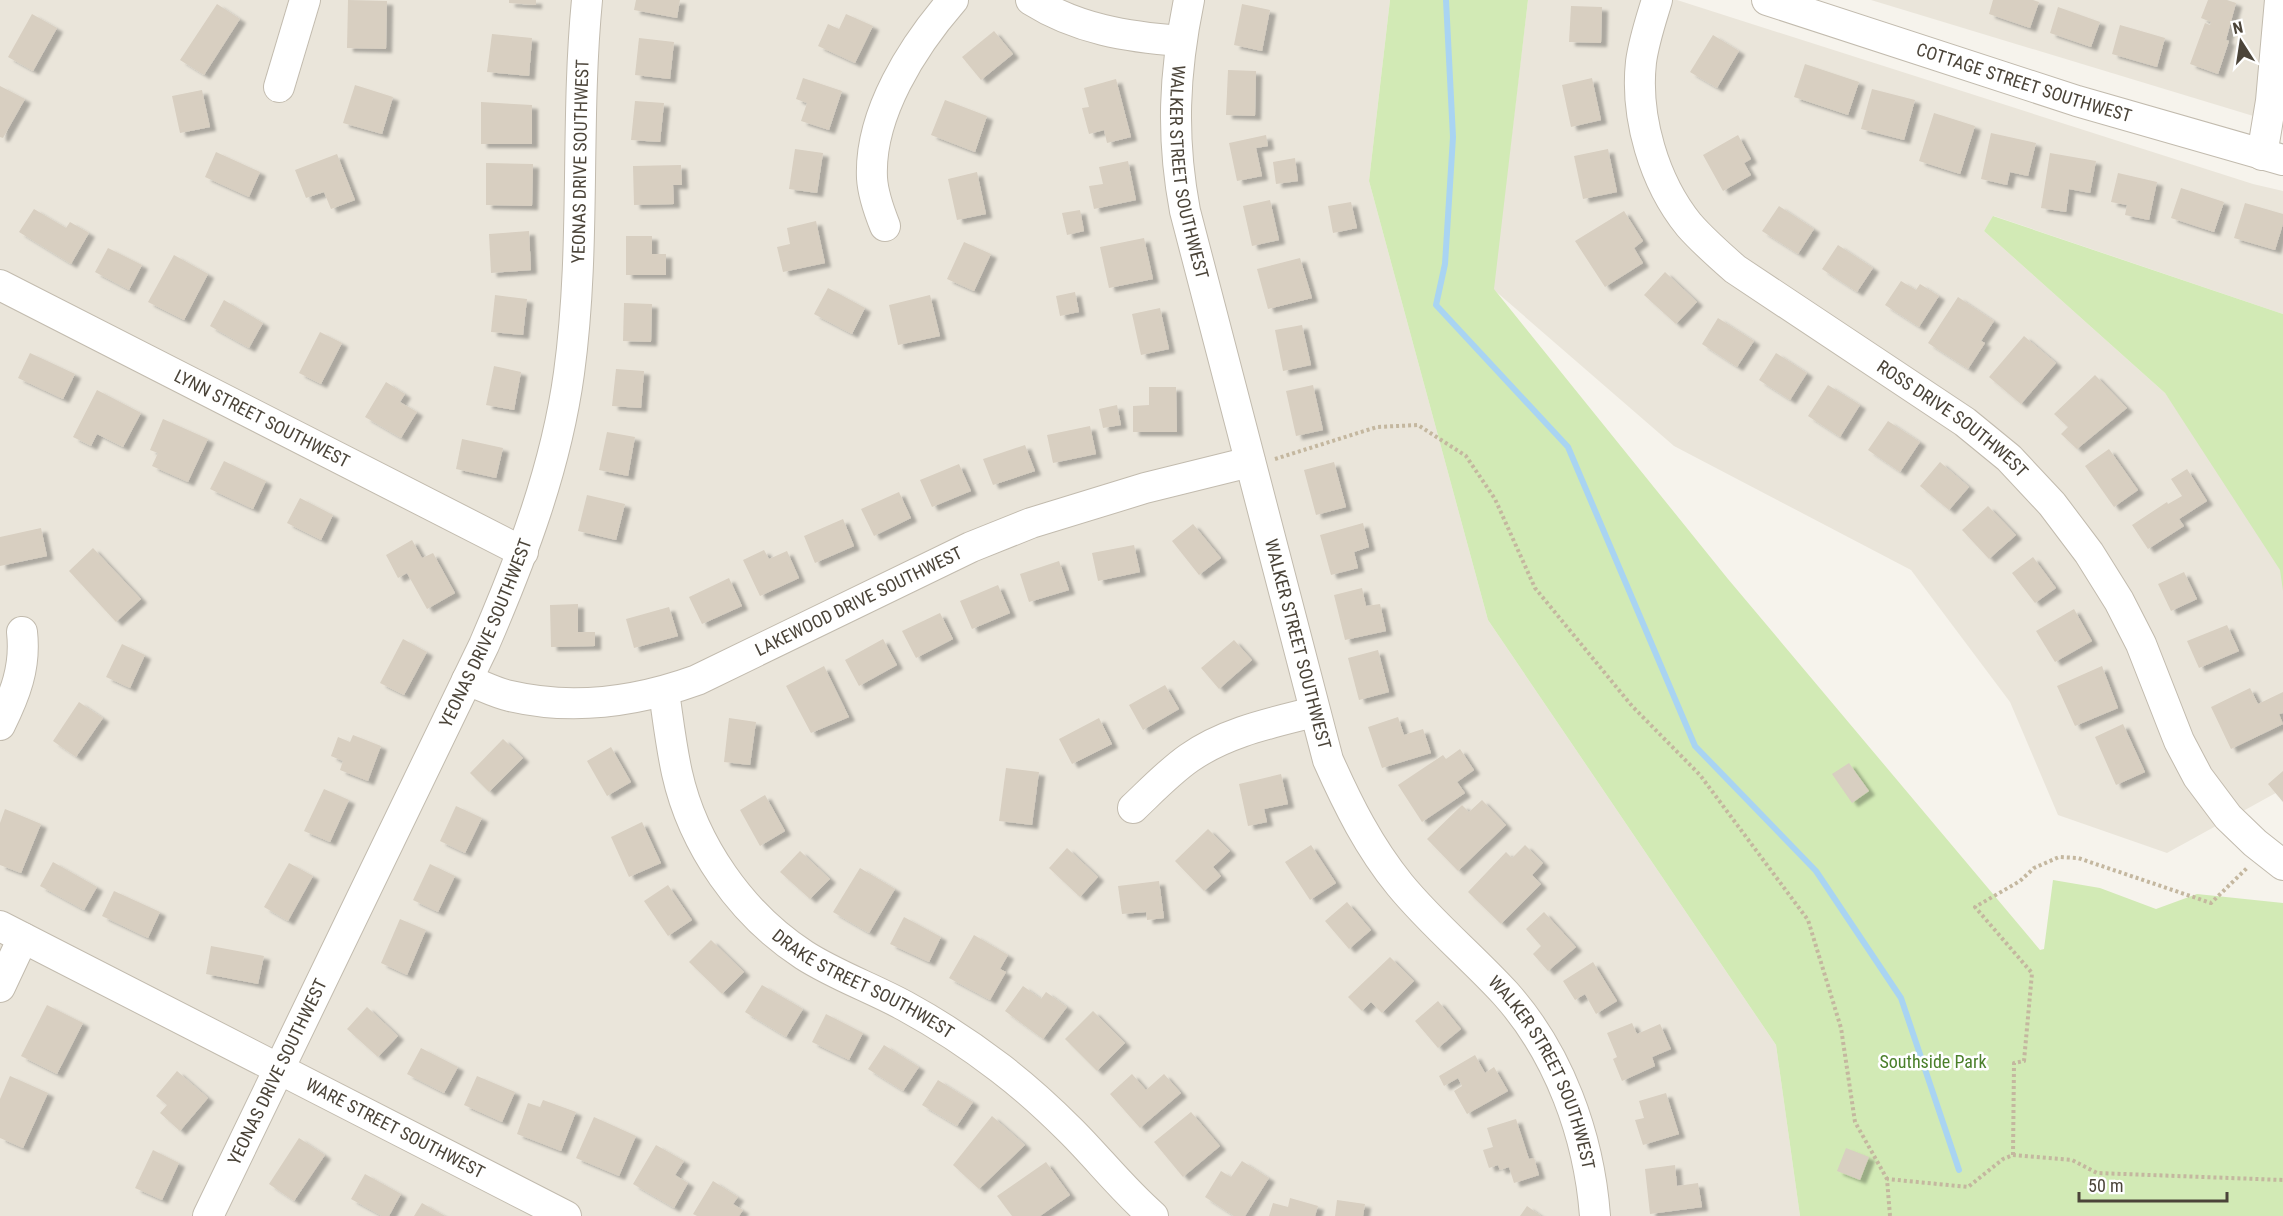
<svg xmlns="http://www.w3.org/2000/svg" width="2283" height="1216" viewBox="0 0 2283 1216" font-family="'Roboto Condensed',sans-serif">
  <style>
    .residential { fill: #eae5da }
    .green { fill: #d2eab5 }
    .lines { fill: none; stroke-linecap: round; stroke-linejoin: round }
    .stream { stroke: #a9d4f2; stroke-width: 6 }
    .building { fill: #d8cfc1; filter: url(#shadow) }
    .minor-casing { stroke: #c2bbae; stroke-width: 32 }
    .path { stroke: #c4b79f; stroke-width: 4; stroke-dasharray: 3 3; stroke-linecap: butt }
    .minor { stroke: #fff; stroke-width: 30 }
    .labels { text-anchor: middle; stroke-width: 5; stroke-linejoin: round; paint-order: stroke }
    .street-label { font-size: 18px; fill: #4b4439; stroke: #fff }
    .park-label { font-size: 18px; fill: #4a7f2a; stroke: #fff }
  </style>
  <defs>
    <filter id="shadow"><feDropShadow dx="6" dy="4" stdDeviation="1.5" flood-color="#0004"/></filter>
  </defs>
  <rect width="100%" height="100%" fill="#f6f3ec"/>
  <!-- residential -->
  <g class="residential">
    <polygon points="0,0 1390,0 1369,181 1488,620 1776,1045 1800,1216 0,1216"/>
    <polygon points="1528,0 1677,0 2253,184 2283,191 2283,314 1994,216 1984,231 2165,393 2283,566 2283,789 2167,853 2058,815 2010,702 1911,570 1674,446 1493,289"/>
    <polygon points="1871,0 2283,0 2283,125"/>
  </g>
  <!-- green -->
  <g class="green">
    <polygon points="1390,0 1528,0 1494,289 1728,579 2040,950 2044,949 2053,880 2100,888 2156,909 2197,894 2283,903 2283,1216 1800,1216 1776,1045 1488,620 1369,181"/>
    <polygon points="1993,216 2283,314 2283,591 2280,570 2165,393 1984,231"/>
  </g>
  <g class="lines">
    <!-- stream -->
    <polyline class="stream" points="1446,0 1453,137 1445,264 1436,305 1568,447 1695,746 1816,871 1901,998 1959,1170"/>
  </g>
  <!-- building -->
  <g class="building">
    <polygon points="348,0 387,1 386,49 347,48"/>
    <polygon points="509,0 536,0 536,5 509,3"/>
    <polygon points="636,0 680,0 677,18 634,10"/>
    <polygon points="1993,0 2033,0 2039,2 2030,28 1989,14"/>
    <polygon points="2208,0 2227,0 2236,3 2226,40 2229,41 2218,74 2190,64 2205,23 2210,25 2211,22 2201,18"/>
    <polygon points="217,4 240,19 204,75 180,60"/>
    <polygon points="1242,4 1270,10 1262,51 1234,45"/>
    <polygon points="1571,6 1602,7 1601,43 1569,42"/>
    <polygon points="2058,7 2100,22 2091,47 2050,33"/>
    <polygon points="32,14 57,28 33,71 8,57"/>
    <polygon points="846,14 873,26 855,63 818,46 828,24 839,29"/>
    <polygon points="2120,25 2165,38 2157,67 2112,54"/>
    <polygon points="994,31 1013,54 981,80 962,57"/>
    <polygon points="492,34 532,38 529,76 487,72"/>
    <polygon points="1713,35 1739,51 1717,88 1690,72"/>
    <polygon points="639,38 674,42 670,79 635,75"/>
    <polygon points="1805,64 1859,82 1848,115 1794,97"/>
    <polygon points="1228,70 1256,71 1255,116 1226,115"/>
    <polygon points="803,78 842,91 829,130 801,121 807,103 796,99"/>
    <polygon points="1592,78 1601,120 1571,127 1562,85"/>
    <polygon points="1116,79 1131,137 1107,143 1104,130 1089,134 1082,108 1089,107 1084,88"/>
    <polygon points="355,85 393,97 382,134 343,123"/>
    <polygon points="0,86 25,99 3,138 0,137"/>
    <polygon points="1872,89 1915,100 1904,140 1861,129"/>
    <polygon points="202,90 210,127 180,133 172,96"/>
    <polygon points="945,100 987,116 975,152 931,135"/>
    <polygon points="635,101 664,103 660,142 631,140"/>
    <polygon points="481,102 532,105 532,144 481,144"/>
    <polygon points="1934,113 1975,126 1960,174 1919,161"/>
    <polygon points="1991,133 2036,143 2028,176 2010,172 2007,185 1981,179"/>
    <polygon points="1266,135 1268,146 1256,148 1262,176 1237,181 1229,143"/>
    <polygon points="1738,135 1751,159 1744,163 1751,175 1723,191 1703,155"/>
    <polygon points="795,149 823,153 817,193 789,189"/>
    <polygon points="1608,149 1617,192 1583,199 1574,156"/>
    <polygon points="216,152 260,172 249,197 205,177"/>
    <polygon points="2050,153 2096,161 2090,193 2069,189 2066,212 2041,208"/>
    <polygon points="337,154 355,200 331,209 324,192 306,198 295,170"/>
    <polygon points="1295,158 1298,181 1276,184 1273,162"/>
    <polygon points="1128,161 1136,200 1094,209 1089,186 1103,184 1099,167"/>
    <polygon points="486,163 533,164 532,206 486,205"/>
    <polygon points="681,165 682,185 673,185 674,204 634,205 633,166"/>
    <polygon points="977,172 986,214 957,220 948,179"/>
    <polygon points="2118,173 2157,182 2149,220 2125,215 2127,205 2111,202"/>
    <polygon points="2181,188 2224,202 2214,232 2171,218"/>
    <polygon points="1270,200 1279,240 1252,246 1243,206"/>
    <polygon points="1351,202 1357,228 1333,233 1328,206"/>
    <polygon points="2245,203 2283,214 2283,224 2275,250 2234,238"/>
    <polygon points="1779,206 1814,229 1798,254 1762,231"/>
    <polygon points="34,209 66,228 70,222 89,233 71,264 19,232"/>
    <polygon points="1080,210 1084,231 1067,235 1062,213"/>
    <polygon points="1624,211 1643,241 1634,248 1643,263 1605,287 1575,241"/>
    <polygon points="816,221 825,263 783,272 777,247 790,244 787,228"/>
    <polygon points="529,231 531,270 491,273 489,234"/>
    <polygon points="626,236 652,236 652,254 666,254 666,275 626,275"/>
    <polygon points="1144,238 1153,279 1109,288 1100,247"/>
    <polygon points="964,242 991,254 974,291 947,279"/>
    <polygon points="1838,245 1873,268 1857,292 1822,269"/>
    <polygon points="108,248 142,265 129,290 95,272"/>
    <polygon points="174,255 208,274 184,320 148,302"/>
    <polygon points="1300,258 1312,298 1268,309 1257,269"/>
    <polygon points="1665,272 1697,302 1676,324 1644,295"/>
    <polygon points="1901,281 1916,290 1920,284 1939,296 1919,327 1885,305"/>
    <polygon points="828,288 865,308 852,334 814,314"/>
    <polygon points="1075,292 1079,312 1060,316 1056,296"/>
    <polygon points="495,295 527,299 523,335 491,332"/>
    <polygon points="930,295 940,336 898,345 889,305"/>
    <polygon points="1958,297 1994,321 1981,341 1985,343 1968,369 1928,343"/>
    <polygon points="224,300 263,323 249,348 210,326"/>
    <polygon points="624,303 652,304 651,342 623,341"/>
    <polygon points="1160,308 1169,349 1141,355 1132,314"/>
    <polygon points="1718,318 1754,341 1737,367 1702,344"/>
    <polygon points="1302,325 1311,365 1283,371 1275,330"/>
    <polygon points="320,332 342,343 321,384 299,373"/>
    <polygon points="2024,336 2056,363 2021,404 1989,377"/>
    <polygon points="30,353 75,374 63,399 18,378"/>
    <polygon points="1776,353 1807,373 1790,400 1759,380"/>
    <polygon points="494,366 521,372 514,410 486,405"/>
    <polygon points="616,369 644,371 641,408 612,406"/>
    <polygon points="2095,375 2127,408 2077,449 2061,434 2068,427 2054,414"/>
    <polygon points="386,382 405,394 400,402 417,412 401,438 365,417"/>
    <polygon points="1313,385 1323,430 1296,436 1286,391"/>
    <polygon points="1828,385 1860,405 1840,437 1808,416"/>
    <polygon points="1149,387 1176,387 1177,432 1133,432 1133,406 1149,405"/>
    <polygon points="97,390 141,413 123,447 97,434 91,446 73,437"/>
    <polygon points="1117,405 1121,425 1103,428 1099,409"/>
    <polygon points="163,419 208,439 188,482 152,466 158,453 150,450"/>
    <polygon points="1888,421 1920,442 1900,472 1868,450"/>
    <polygon points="1090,426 1096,454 1053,463 1047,435"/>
    <polygon points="607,432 635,437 628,476 599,470"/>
    <polygon points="462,439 503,448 496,478 456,469"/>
    <polygon points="1025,445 1035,471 993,485 983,459"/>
    <polygon points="2109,449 2138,490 2114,507 2085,466"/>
    <polygon points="224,461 266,481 253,509 210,489"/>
    <polygon points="1334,462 1346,507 1316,515 1304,470"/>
    <polygon points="1940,462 1969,487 1949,510 1920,486"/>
    <polygon points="959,464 971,491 932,507 920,480"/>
    <polygon points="2187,469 2207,501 2179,519 2184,526 2148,549 2132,525 2167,502 2168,504 2182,496 2171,479"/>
    <polygon points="899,492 911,518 874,536 861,509"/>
    <polygon points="587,495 625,504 616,540 578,531"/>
    <polygon points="300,498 333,515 321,540 287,523"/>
    <polygon points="1988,506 2016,535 1989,559 1962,530"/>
    <polygon points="843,519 854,546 815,563 804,536"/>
    <polygon points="1363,523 1369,547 1354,552 1358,568 1331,575 1320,535"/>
    <polygon points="1193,524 1221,558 1199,575 1172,541"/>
    <polygon points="41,528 47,556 0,566 0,537"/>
    <polygon points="412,540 422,558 433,553 455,593 427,609 407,573 398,578 386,555"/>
    <polygon points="1134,545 1140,572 1098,581 1092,553"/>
    <polygon points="93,548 141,599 116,622 69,571"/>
    <polygon points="764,550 769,559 787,551 799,578 760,596 743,560"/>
    <polygon points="2033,557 2056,588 2035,603 2012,573"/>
    <polygon points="1059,561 1069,590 1029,602 1020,574"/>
    <polygon points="2184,572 2197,599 2171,611 2158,584"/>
    <polygon points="729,578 742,606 702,624 689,597"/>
    <polygon points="998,585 1010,613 972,629 960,601"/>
    <polygon points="1362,588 1366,606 1380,604 1386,631 1345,640 1334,595"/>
    <polygon points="578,604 578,632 595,632 595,646 551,647 550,605"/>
    <polygon points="669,607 678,636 634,648 626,619"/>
    <polygon points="2074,609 2092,641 2055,662 2036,631"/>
    <polygon points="940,613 953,639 916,658 902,631"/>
    <polygon points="2227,625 2239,651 2199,668 2187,641"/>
    <polygon points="403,639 427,652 404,695 380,683"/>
    <polygon points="883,639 897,665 859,686 845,660"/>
    <polygon points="1234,640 1252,660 1219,689 1201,668"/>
    <polygon points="122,644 145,655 130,688 106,677"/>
    <polygon points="1378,650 1389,692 1359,700 1348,658"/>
    <polygon points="824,666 849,717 811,733 786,686"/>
    <polygon points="2102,666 2118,708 2075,726 2057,686"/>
    <polygon points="1165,685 1179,709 1143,730 1129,705"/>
    <polygon points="2250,688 2258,704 2283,692 2283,713 2279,714 2283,724 2231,749 2211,707"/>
    <polygon points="79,702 103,718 76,757 53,741"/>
    <polygon points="1398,717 1404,735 1423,729 1431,753 1382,768 1368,727"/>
    <polygon points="729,718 756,722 750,765 724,762"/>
    <polygon points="1099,718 1112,744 1072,764 1059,739"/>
    <polygon points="2123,724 2145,772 2116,785 2095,737"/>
    <polygon points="353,735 381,746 368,781 340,770 343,761 331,756 338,737 350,742"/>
    <polygon points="503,739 523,758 489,792 470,773"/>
    <polygon points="611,747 631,782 607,796 587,761"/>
    <polygon points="1460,749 1474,770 1457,782 1465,793 1422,822 1398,785 1443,755 1446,759"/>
    <polygon points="1849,763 1869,791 1852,803 1832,774"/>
    <polygon points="1006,768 1039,772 1032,825 999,821"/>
    <polygon points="2283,771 2283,802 2268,784"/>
    <polygon points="1281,774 1288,804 1264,809 1267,822 1248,826 1239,784"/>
    <polygon points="324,789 349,800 330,842 304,831"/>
    <polygon points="765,795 785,831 760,846 740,810"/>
    <polygon points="1482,800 1506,825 1458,871 1427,839 1462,805 1469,812"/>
    <polygon points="456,806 482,818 465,853 440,841"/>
    <polygon points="5,809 41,824 21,873 0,865 0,823"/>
    <polygon points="642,822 661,863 629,877 611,837"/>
    <polygon points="1208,829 1230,851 1213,867 1221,876 1204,891 1175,861"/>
    <polygon points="1311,845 1336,883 1310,900 1285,862"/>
    <polygon points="1525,845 1543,863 1532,875 1541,884 1501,924 1468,892 1506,852 1512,858"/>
    <polygon points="1067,848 1098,877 1080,897 1049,868"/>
    <polygon points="800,851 830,879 810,899 780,872"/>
    <polygon points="53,862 97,887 84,910 40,886"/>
    <polygon points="289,863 313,876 288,921 264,907"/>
    <polygon points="430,864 455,876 438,912 413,900"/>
    <polygon points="860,868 895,889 869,933 833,912"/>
    <polygon points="1159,881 1164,918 1147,920 1146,912 1122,914 1118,886"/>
    <polygon points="668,885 692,920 668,936 644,901"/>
    <polygon points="114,891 160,912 148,938 102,916"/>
    <polygon points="1347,902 1371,930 1349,949 1325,921"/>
    <polygon points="1544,912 1576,947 1548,971 1533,954 1541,946 1526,929"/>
    <polygon points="904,917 941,937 929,962 890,944"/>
    <polygon points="400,919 426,930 407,975 381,963"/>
    <polygon points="974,935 1008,955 1000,969 1006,972 990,1000 949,978"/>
    <polygon points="711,940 744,972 722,994 689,962"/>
    <polygon points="211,946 264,956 258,984 206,974"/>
    <polygon points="1390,957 1414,981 1382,1013 1371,1002 1362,1011 1348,997"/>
    <polygon points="1593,962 1617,1001 1596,1014 1585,994 1575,1000 1563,981"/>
    <polygon points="762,985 803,1009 786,1037 745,1012"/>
    <polygon points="1023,986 1041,999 1046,992 1067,1007 1043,1039 1005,1011"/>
    <polygon points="1438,1001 1461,1029 1438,1048 1415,1021"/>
    <polygon points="47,1005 83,1023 57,1074 21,1056"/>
    <polygon points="367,1007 398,1036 378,1057 347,1029"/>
    <polygon points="1093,1011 1125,1043 1097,1071 1065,1039"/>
    <polygon points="826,1014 863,1033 849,1060 812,1042"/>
    <polygon points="1632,1023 1637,1034 1660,1024 1671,1049 1652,1057 1655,1066 1622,1081 1613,1059 1617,1057 1607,1033"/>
    <polygon points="884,1045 919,1067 903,1091 868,1069"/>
    <polygon points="421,1048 458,1067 444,1093 407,1074"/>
    <polygon points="1475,1055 1485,1073 1494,1067 1508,1091 1467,1114 1454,1091 1462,1086 1458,1078 1444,1086 1439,1076"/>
    <polygon points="177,1071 208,1098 180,1131 160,1113 167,1105 156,1096"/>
    <polygon points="1132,1074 1146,1090 1164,1074 1181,1093 1140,1128 1110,1094"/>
    <polygon points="10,1076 48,1093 23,1148 0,1138 0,1099"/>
    <polygon points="477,1076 515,1092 502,1122 464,1105"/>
    <polygon points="938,1080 973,1102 957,1126 922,1105"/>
    <polygon points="1666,1093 1679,1134 1643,1145 1635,1120 1644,1118 1639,1101"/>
    <polygon points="543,1100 576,1112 561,1151 517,1134 528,1103 540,1107"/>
    <polygon points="1191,1112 1220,1146 1183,1177 1154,1142"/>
    <polygon points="992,1116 1025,1145 979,1189 953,1165"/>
    <polygon points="594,1117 636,1136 619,1176 576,1158"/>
    <polygon points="1516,1119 1529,1159 1534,1158 1539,1175 1514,1183 1509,1167 1500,1170 1498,1165 1489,1168 1483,1150 1493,1147 1487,1128"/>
    <polygon points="299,1138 325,1155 294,1201 269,1184"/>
    <polygon points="656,1145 684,1161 675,1175 688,1183 674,1208 633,1184"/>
    <polygon points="1846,1148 1869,1157 1860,1180 1837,1171"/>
    <polygon points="153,1150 179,1163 162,1200 135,1188"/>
    <polygon points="1242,1161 1269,1178 1245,1216 1234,1216 1205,1197 1221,1171 1231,1177"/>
    <polygon points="1046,1162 1070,1195 1040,1216 1012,1216 997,1196"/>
    <polygon points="1675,1165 1677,1186 1698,1183 1702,1207 1650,1214 1645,1169"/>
    <polygon points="365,1174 401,1194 389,1216 382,1216 351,1199"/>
    <polygon points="713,1181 738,1197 733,1204 743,1210 739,1216 697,1216 693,1214"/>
    <polygon points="1290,1198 1318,1206 1315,1216 1269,1216 1273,1203 1288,1207"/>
    <polygon points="1337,1200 1365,1204 1363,1216 1335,1216"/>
    <polygon points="422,1203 445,1216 414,1216"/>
    <polygon points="1527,1206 1541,1216 1520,1216"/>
  </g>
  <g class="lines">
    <!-- minor casing -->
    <g class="minor-casing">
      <g id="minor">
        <path d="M1031 0C1077 29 1127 37 1181 41"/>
        <path id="s1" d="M1189 0C1174 73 1171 137 1185 211L1328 760C1348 805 1369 847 1400 885 1432 924 1471 956 1505 993 1559 1053 1589 1136 1595 1216"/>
        <path id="s2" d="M1657 0C1651 20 1644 40 1641 62 1635 117 1654 182 1689 225 1703 241 1719 255 1735 269L1965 422 2009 458 2052 504 2089 553 2119 601 2141 644 2179 741 2198 777 2228 817 2255 843 2283 865"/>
        <path id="s3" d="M1767 0 2077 101 2283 160"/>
        <polyline points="279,87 305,0"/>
        <polyline points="2262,155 2271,101 2280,0"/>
        <path d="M885 226C879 211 873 195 872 178 869 114 913 46 953 0"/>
        <path id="s4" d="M0 285 523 552"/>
        <path id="s5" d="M467 680C481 685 496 693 510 696 574 711 636 702 697 680L971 547 1031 523 1145 488 1250 462"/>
        <path id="s6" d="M664 692C668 719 671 746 677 773 693 845 741 914 804 955 835 975 872 988 905 1006 938 1024 970 1045 1000 1068 1025 1087 1049 1109 1071 1131 1099 1159 1123 1190 1153 1216"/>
        <path d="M0 725C15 695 26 667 22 632"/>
        <path d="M1133 808C1151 791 1169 772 1189 758 1226 732 1271 723 1314 712"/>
        <path id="s7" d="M0 926 566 1216"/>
        <polyline points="0,987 23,938"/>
        <path id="s8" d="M208 1216 484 645C522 557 556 468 569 373 586 249 575 124 587 0"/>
      </g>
    </g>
    <!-- path -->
    <g class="path">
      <polyline points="1275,459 1377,427 1418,425 1466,456 1495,499 1535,588 1632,706 1700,775 1808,920 1841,1028 1855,1122 1887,1179"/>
      <polyline points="2013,1155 2014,1063 2024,1061 2032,973 1975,907 2020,881 2034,868 2059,857 2078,858 2211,903 2247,868"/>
      <polyline points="1890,1216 1887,1179 1968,1187 2003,1159 2013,1155 2072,1160 2097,1173 2283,1180"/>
    </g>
    <!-- minor -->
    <use href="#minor" class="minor"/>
  </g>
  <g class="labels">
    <!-- street labels -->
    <g class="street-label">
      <text dy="6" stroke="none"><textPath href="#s3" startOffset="270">COTTAGE STREET SOUTHWEST</textPath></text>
      <text dy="6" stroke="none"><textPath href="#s8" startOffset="1132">YEONAS DRIVE SOUTHWEST</textPath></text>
      <text dy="6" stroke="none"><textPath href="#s1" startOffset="174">WALKER STREET SOUTHWEST</textPath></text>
      <text dy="6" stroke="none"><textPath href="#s4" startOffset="294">LYNN STREET SOUTHWEST</textPath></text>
      <text dy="6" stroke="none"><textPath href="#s2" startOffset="566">ROSS DRIVE SOUTHWEST</textPath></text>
      <text dy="6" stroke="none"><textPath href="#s5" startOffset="416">LAKEWOOD DRIVE SOUTHWEST</textPath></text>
      <text dy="6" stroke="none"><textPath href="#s8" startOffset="646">YEONAS DRIVE SOUTHWEST</textPath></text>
      <text dy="6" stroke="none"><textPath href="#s1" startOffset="660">WALKER STREET SOUTHWEST</textPath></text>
      <text dy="6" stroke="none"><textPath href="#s6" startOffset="375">DRAKE STREET SOUTHWEST</textPath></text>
      <text dy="6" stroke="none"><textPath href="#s8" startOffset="160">YEONAS DRIVE SOUTHWEST</textPath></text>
      <text dy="6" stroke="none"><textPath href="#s1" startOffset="1164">WALKER STREET SOUTHWEST</textPath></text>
      <text dy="6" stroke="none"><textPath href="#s7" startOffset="444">WARE STREET SOUTHWEST</textPath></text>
    </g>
    <!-- park labels -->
    <g class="park-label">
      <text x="1933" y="1068">Southside Park</text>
    </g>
  </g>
  <!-- north arrow -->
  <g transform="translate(2241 42) rotate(348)" stroke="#ffffff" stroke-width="4.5" paint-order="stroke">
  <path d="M0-4.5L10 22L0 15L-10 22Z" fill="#4b4439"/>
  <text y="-9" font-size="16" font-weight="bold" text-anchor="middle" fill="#4b4439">N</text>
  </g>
  <!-- scale -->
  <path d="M2079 1192v9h148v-9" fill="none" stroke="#4b4439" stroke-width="3"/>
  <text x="2088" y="1192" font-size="18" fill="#4b4439" stroke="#ffffff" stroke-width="4.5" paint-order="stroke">50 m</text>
</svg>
